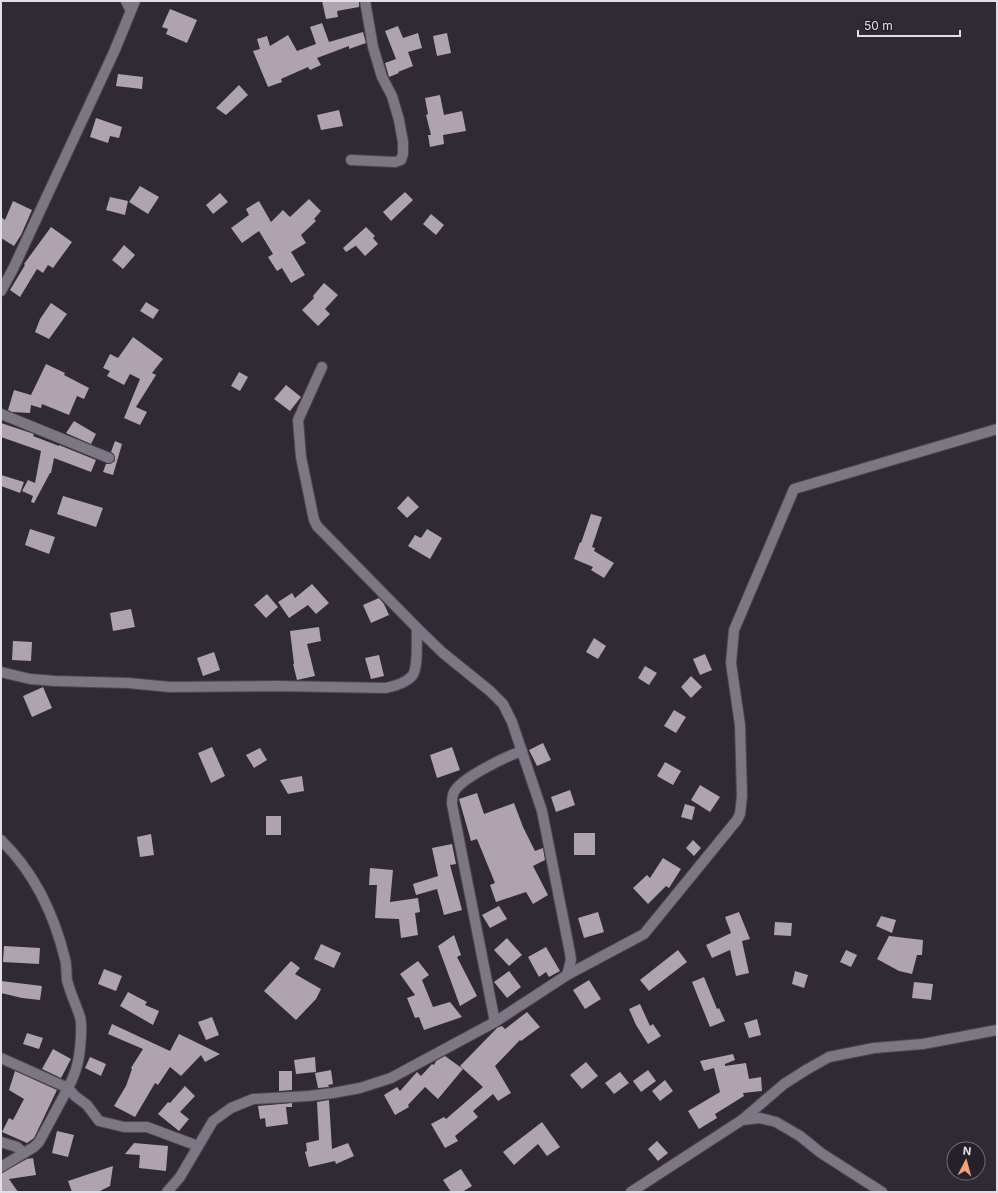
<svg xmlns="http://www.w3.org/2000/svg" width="998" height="1193" viewBox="0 0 998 1193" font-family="Inter,sans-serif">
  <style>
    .building { fill: #afa3ae }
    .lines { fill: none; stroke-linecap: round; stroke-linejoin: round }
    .minor-casing { stroke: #4d4750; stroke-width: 12 }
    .tertiary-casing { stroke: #4d4750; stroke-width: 12 }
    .minor { stroke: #7d7683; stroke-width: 10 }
    .tertiary { stroke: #7d7683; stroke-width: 10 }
  </style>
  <rect width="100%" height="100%" fill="#2f2a34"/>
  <!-- building -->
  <g class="building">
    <polygon points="322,1 359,1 359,7 337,11 338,17 326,19"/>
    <polygon points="170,9 197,20 187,43 166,34 168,29 162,27"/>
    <polygon points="322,23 329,42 363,32 366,43 349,49 349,46 317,58 321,65 310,70 308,67 281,79 282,82 268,87 253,51 260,49 257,39 267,36 270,46 288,35 297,51 316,44 310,27"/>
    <polygon points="398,26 403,38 418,33 422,48 408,52 413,66 398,72 399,73 389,77 385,63 396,59 385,31"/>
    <polygon points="447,33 451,53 437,56 433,36"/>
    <polygon points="118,74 143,77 142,89 116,86"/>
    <polygon points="239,85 248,95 226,115 216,108"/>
    <polygon points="440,95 444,115 462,111 466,131 443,135 444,144 430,147 428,135 431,135 426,115 428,114 425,98"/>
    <polygon points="339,110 343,126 321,130 317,115"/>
    <polygon points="96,118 122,127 119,138 110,136 108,143 90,137"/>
    <polygon points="140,186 159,197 148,214 129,202"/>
    <polygon points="405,192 413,200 391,221 383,212"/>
    <polygon points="220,193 228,202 213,214 206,205"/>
    <polygon points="110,197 128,201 125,215 106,210"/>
    <polygon points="309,199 321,211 314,219 316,221 301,235 306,243 291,252 305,275 291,283 282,268 277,271 268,257 273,254 259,231 242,243 231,228 249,215 246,209 259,201 271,222 283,210 290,217"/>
    <polygon points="13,201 32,210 21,235 14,246 1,238 1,217 5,220"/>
    <polygon points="431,214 444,225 436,235 423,224"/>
    <polygon points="51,227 72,242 53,268 48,265 43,273 37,269 20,297 10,290 25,265 24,264"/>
    <polygon points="366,227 375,236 373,238 378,244 365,256 356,246 357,245 346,252 343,248"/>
    <polygon points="124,245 135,255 123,269 112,260"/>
    <polygon points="324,283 338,295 325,309 330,314 318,326 302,310 314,298 313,296"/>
    <polygon points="146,302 159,310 153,319 140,311"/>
    <polygon points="51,303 67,314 49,339 35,332 40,319"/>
    <polygon points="133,337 163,359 152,373 156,375 136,407 147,412 140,425 124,418 140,379 130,374 124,385 107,376 110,371 103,368 110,354 118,358"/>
    <polygon points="46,364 65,373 64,375 89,388 84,399 77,396 69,415 42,404 41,408 31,405 30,413 12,412 8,410 14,390 31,395"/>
    <polygon points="239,372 248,377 240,391 231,386"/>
    <polygon points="286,385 301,397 290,411 274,399"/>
    <polygon points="74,421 96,434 91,444 66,433"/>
    <polygon points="1,423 34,434 33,436 59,446 59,445 96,460 91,472 54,458 51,473 50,473 34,503 31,502 33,496 22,491 28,480 35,483 41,451 1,437"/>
    <polygon points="115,441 122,444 113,475 103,472 106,464 110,464 115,461 114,454 111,452"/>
    <polygon points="1,475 24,482 20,493 1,486"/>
    <polygon points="63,496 103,508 96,527 57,514"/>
    <polygon points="408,496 419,507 407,518 397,508"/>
    <polygon points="591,514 602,517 592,547 595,548 594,551 614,563 604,578 591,570 593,567 574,559 580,542 581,543"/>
    <polygon points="30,529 55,537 49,554 25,545"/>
    <polygon points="427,529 442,538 430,559 408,546 415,535 421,538"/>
    <polygon points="312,584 329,603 316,614 308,605 289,618 278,602 292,593 295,598"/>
    <polygon points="267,594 278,607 266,618 254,605"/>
    <polygon points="379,598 384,604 389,615 371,623 363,605"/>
    <polygon points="131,609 135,627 113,631 110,613"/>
    <polygon points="319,627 321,641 307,644 315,676 297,680 293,664 294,664 290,631"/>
    <polygon points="594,638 606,646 598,659 586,652"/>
    <polygon points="13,641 32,642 31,661 12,660"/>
    <polygon points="214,652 220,670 203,676 197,658"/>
    <polygon points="705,654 712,670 700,675 693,659"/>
    <polygon points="379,655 384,676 371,679 365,658"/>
    <polygon points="645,666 657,673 649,685 638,678"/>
    <polygon points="691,676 702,687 691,698 681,687"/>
    <polygon points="43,687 52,708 32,717 23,696"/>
    <polygon points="674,710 686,717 676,733 664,726"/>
    <polygon points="543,743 551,760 537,766 529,750"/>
    <polygon points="212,747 225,776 211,783 198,753"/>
    <polygon points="452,747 460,770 437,778 430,755"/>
    <polygon points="260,748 267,760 254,768 246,755"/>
    <polygon points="665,762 681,771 673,785 657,776"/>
    <polygon points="302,776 304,791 288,794 280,780"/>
    <polygon points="700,785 720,797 710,812 691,800"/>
    <polygon points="570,790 575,805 556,812 551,797"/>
    <polygon points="477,793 484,814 514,803 523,827 535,851 543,848 545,860 533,866 548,895 533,904 526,892 496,902 490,885 495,883 477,839 471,841 459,799"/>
    <polygon points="685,804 695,807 692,820 681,817"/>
    <rect x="266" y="816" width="15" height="19"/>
    <rect x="574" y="833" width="21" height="22"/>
    <polygon points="151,834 154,855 140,857 137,837"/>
    <polygon points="693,840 701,848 694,856 686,848"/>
    <polygon points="452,844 456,864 450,865 462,910 444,915 437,889 416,895 413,884 438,876 432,848"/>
    <polygon points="663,858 681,869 669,888 666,886 648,904 633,888 647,875 650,878"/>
    <polygon points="370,868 393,870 390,902 418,898 420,912 415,913 418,935 401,938 399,919 375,918 377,885 369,885"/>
    <polygon points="499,906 507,919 490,928 482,915"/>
    <polygon points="598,912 604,932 584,938 578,918"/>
    <polygon points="739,912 750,939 742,941 749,973 736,976 730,950 712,958 706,945 731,933 725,917"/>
    <polygon points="881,916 896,920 892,933 876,926"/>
    <polygon points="775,922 792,923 791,936 774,935"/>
    <polygon points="454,935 461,955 457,957 477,996 460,1006 438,946"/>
    <polygon points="889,936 923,940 922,955 917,955 912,974 899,971 877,959"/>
    <polygon points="507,938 522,955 509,966 494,950"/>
    <polygon points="321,944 341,953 334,968 314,959"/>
    <polygon points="4,946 40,948 39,964 3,962"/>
    <polygon points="546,947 560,971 549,977 546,972 539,977 528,957"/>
    <polygon points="678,950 687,962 649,991 640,980"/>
    <polygon points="846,950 857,955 851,967 840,962"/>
    <polygon points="291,961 300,968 295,974 321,989 316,999 296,1020 264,991"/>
    <polygon points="418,961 429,975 422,980 433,1007 450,1002 462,1017 424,1030 419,1017 415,1018 407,998 415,995 400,974"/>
    <polygon points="104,969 122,976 116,991 98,984"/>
    <polygon points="509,971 521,987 507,998 494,982"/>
    <polygon points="795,971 808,975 804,988 792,984"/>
    <polygon points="704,977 717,1009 719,1008 725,1021 710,1027 692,982"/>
    <polygon points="589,980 601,999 585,1009 573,990"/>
    <polygon points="1,981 42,986 40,1000 22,998 1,993"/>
    <polygon points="914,982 933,984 931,1000 912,998"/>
    <polygon points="128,992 147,1002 145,1005 159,1011 153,1025 120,1006"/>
    <polygon points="640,1004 650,1026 653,1024 661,1036 648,1044 636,1025 629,1009"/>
    <polygon points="527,1012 540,1027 521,1041 520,1040 495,1066 511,1093 498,1101 493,1094 473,1111 478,1117 455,1136 458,1141 445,1148 431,1124 444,1117 446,1119 483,1087 460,1066 497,1028 502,1026 505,1029"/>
    <polygon points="212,1017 219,1035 206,1040 198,1022"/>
    <polygon points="757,1019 761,1035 749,1038 744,1023"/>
    <polygon points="112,1024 170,1051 179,1034 220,1054 205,1062 201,1055 181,1076 170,1067 158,1085 155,1083 135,1117 114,1106 126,1086 132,1069 131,1068 143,1049 108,1034"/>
    <polygon points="27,1033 43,1038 39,1049 23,1044"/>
    <polygon points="53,1049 71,1059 61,1078 42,1069"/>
    <polygon points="733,1054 735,1060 725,1064 725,1066 746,1063 749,1079 761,1077 762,1091 743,1093 744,1096 715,1114 717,1118 699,1129 688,1111 720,1092 714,1068 704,1071 700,1061"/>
    <polygon points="445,1056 463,1069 438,1099 425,1087 408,1105 409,1107 395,1115 384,1095 397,1087 400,1091 417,1072 421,1076 432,1064 434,1065 436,1061"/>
    <polygon points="90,1057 106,1064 101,1076 85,1068"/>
    <polygon points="315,1057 316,1072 296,1074 294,1060"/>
    <polygon points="586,1062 598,1076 582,1089 570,1075"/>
    <polygon points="331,1070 333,1084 328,1085 329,1087 318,1088 315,1073"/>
    <polygon points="648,1070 656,1081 641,1092 633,1081"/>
    <polygon points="15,1071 57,1090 34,1138 27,1143 2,1132 9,1118 13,1120 24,1099 9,1090"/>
    <polygon points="279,1071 292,1071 292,1090 279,1091"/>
    <polygon points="620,1072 629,1083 614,1094 605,1083"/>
    <polygon points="665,1080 673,1091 660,1101 652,1091"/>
    <polygon points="185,1086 195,1096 180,1112 189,1119 179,1131 158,1114 168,1102 170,1103"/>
    <polygon points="329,1100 332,1149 348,1143 354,1156 336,1164 335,1161 309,1167 305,1152 307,1151 306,1143 319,1140 317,1102"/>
    <polygon points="292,1103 292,1107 286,1107 288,1124 266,1127 265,1118 260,1119 258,1106"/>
    <polygon points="542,1122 560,1147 547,1156 538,1144 514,1165 503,1152"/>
    <polygon points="57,1131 74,1135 68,1157 52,1153"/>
    <polygon points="657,1141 668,1153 658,1161 648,1149"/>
    <polygon points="134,1143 168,1146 166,1171 139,1168 140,1155 125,1154"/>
    <polygon points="33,1158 36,1175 9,1179 18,1192 1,1192 1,1173 27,1159"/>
    <polygon points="113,1166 110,1186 98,1192 72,1192 68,1181"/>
    <polygon points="461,1169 472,1186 462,1192 451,1192 443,1180"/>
  </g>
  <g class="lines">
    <!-- minor casing -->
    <g class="minor-casing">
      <g id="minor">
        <polyline points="126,1 130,9"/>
        <polyline points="351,160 395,162 401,160 403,154 403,142 399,120 392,96 382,77 373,47 365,1"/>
        <polyline points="322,367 298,420 301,457 314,520 317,526 417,628 443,653 490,691 503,704 512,722 542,811 570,953 571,960 567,975"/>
        <polyline points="1,414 109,458"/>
        <path d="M1 672 30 679 55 681 128 683 170 687 277 686 386 688C395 686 406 683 412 676 419 668 416 639 417 628"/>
        <path d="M1 840C34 872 54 914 65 959 67 965 66 973 67 980 70 993 76 1004 80 1017 82 1023 81 1030 81 1035 80 1056 78 1069 68 1088L1 1058"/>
        <path d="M495 1022 452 804C452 800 452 796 454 792 461 778 507 756 522 751"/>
        <polyline points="742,1120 784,1084 806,1070 829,1057 874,1048 923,1044 997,1030"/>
        <polyline points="1,1142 17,1147 24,1153"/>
        <polyline points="1,1167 34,1147 39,1142 68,1088 75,1096 87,1105 99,1121 124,1127 147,1127 198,1146"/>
        <polyline points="167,1192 180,1177 213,1121 231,1108 253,1099 309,1096 333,1093 360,1088 391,1078 495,1022 567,975 644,934 737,820 740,814 742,796 740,725 731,663 734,630 794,489 997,429"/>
      </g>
    </g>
    <!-- tertiary casing -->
    <g class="tertiary-casing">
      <g id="tertiary">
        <polyline points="1,291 13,269 114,52 135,1"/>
        <polyline points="631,1192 742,1120 760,1118 776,1122 800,1136 821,1153 882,1192"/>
      </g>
    </g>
    <!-- minor -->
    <use href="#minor" class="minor"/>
    <!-- tertiary -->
    <use href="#tertiary" class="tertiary"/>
  </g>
  <!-- border -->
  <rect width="998" height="1193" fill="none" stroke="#e2dee5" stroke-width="4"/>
  <!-- north arrow -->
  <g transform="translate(966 1161) rotate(6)"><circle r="19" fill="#26202a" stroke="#716c75"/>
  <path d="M0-3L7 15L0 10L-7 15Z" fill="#f1a17b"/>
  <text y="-6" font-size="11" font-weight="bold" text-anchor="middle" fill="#e2dee5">N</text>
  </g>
  <!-- scale -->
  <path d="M858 30v6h102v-6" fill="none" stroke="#e2dee5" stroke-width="2"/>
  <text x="864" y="30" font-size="12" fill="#e2dee5" stroke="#26202a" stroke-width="3" paint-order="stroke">50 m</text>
</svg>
